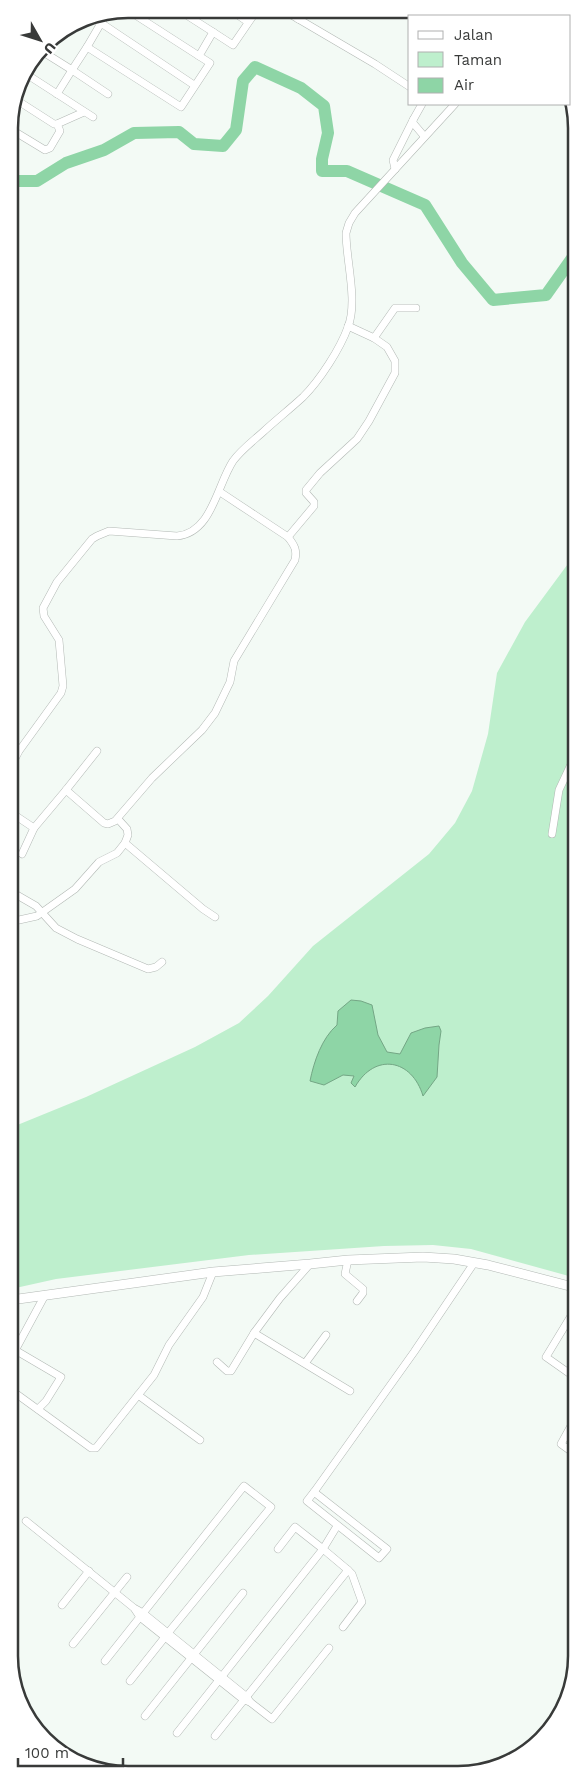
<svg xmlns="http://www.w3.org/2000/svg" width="586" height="1783" viewBox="0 0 586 1783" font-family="'Work Sans',sans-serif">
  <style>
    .green { fill: #beefcd }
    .water { fill: #8ed5a6; stroke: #74a685 }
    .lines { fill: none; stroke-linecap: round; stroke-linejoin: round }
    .river { stroke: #8ed5a6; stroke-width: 12 }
    .minor-casing { stroke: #b2b8b4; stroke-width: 8 }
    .tertiary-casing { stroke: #b2b8b4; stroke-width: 10 }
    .minor { stroke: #fff; stroke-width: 7 }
    .tertiary { stroke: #fff; stroke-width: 9 }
    .rim { fill: none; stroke: #383a39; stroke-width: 2.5 }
  </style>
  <rect width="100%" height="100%" fill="#f3faf5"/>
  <!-- green -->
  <polygon class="green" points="576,553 576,1278 471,1249 433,1245 384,1246 249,1255 56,1279 11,1289 10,1128 86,1097 195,1047 239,1023 268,996 313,946 429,854 455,823 472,791 488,734 497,673 525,622"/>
  <!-- water -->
  <path class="water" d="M351 1000 361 1001 372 1005 378 1035 387 1052 400 1054 411 1033 425 1028 439 1026 441 1031 439 1045 437 1077 423 1096C412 1059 375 1052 355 1087L351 1083 354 1076 343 1075 324 1085 310 1081C314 1061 322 1038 337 1025L338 1011Z"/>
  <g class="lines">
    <!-- river -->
    <polyline class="river" points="9,181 37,181 66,163 104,150 134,133 179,132 194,144 223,146 236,130 243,81 255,67 301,88 324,106 328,133 322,159 322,171 347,171 425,205 462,263 493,300 546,295 575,254"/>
    <!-- minor casing -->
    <g class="minor-casing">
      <g id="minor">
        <polyline points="126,9 199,56"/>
        <polyline points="177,9 213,32"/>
        <polyline points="229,9 248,22"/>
        <polyline points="283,10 375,64 410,87"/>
        <polyline points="436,11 442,16"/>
        <polyline points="298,19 304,10"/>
        <polyline points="101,23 108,13"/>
        <polyline points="87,47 101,23 194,85"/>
        <polyline points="40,50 72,70 87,47 181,107 210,63 199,56 213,32 233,45 257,10"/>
        <polyline points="23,72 93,117"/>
        <polyline points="57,94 72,70 108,94"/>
        <polyline points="15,99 54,124 57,124 84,112"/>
        <polyline points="422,104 413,120 413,123 424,136"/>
        <polyline points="12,130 45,150 50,148 60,131 57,124"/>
        <polyline points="395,169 393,160 413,120"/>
        <polyline points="348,326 374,338 395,308 416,308"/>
        <polyline points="288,537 314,506 314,502 306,493 306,490 320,473 357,439 369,421 395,373 395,361 387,347 374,338"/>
        <path d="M10 768 19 751 61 693 63 686 59 640 44 616 43 608 57 582 92 539 97 536 109 531 177 536C212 533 217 485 233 461 241 450 253 441 263 432 276 420 290 409 303 397 320 380 340 349 348 327 358 301 346 260 346 233L349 223 355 213 455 104"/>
        <polyline points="66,790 97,751"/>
        <polyline points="10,812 34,828"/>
        <polyline points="552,834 559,790 574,758 576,759"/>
        <polyline points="125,843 203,909 215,917"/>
        <path d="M22 854 34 828 66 790 104 823 108 824 115 821 152 778 202 730 215 713 230 682 234 661 295 560C297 550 295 546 288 537L220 492"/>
        <polyline points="10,891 36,906 56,928 77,939 148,969 156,967 162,962"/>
        <polyline points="10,922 37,916 75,889 99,862 117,853 125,843 128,835 127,829 118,819"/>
        <polyline points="348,1260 345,1274 363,1289 363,1293 357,1301"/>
        <polyline points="577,1306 546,1357 573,1376 577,1375"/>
        <polyline points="254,1333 350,1391"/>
        <polyline points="15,1350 61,1377 46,1401 38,1409"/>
        <polyline points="11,1358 45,1295"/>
        <polyline points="217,1362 227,1371 231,1371 254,1333 280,1298 310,1264"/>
        <polyline points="306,1362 326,1335"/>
        <polyline points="11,1390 91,1448 96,1448 154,1375 169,1345 203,1297 213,1272"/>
        <polyline points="138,1395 200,1440"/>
        <polyline points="577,1415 561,1444 576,1455 572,1473 577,1478"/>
        <polyline points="314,1492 414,1352 474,1263"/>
        <polygon points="314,1492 387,1549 379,1558 307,1501"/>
        <polyline points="26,1521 134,1608 143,1613 247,1697 250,1702 244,1700 140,1617 134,1608"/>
        <polyline points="62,1605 89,1571"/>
        <polyline points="343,1627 362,1602 352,1574 348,1570"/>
        <polyline points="73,1644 127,1577"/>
        <polyline points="105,1661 244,1486 271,1507 168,1633"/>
        <polyline points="130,1681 165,1637"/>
        <polyline points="250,1702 272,1719 329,1648"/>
        <polyline points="145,1716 243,1593"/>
        <polyline points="177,1733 323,1549 295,1527 278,1549"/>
        <polyline points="215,1736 348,1570 323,1549 337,1526"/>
      </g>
    </g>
    <!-- tertiary casing -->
    <g class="tertiary-casing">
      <polyline id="tertiary" points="11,1300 213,1272 310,1264 348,1260 423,1257 454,1259 488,1265 577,1288"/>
    </g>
    <!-- minor -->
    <use href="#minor" class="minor"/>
    <!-- tertiary -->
    <use href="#tertiary" class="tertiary"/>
  </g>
  <!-- crop -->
  <path d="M0 0H586V1783H0ZM128 18H458A110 110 0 0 1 568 128V1656A110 110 0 0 1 458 1766H128A110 110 0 0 1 18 1656V128A110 110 0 0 1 128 18Z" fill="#fff" fill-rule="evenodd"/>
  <path class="rim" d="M128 18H458A110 110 0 0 1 568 128V1656A110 110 0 0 1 458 1766H128A110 110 0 0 1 18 1656V128A110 110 0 0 1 128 18Z"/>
  <!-- legend -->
  <rect x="408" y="15" width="162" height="90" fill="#ffffff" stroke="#afb0b0"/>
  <rect x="418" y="31" width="25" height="8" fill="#ffffff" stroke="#afb0b0"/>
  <text x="454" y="40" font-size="15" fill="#383a39">Jalan</text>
  <rect x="418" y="52" width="25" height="15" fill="#beefcd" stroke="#afb0b0"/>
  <text x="454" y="65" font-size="15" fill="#383a39">Taman</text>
  <rect x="418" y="78" width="25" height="15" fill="#8ed5a6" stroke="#afb0b0"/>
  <text x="454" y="90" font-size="15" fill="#383a39">Air</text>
  <!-- north arrow -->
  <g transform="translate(40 40) rotate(129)" stroke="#ffffff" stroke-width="4" paint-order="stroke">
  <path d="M0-4L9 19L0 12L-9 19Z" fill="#383a39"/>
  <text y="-8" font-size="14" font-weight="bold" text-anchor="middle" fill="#383a39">U</text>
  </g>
  <!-- scale -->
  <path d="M18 1758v8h105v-8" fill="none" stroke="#383a39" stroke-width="2.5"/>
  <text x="25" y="1758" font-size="15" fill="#383a39" stroke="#ffffff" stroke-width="4" paint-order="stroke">100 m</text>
</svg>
